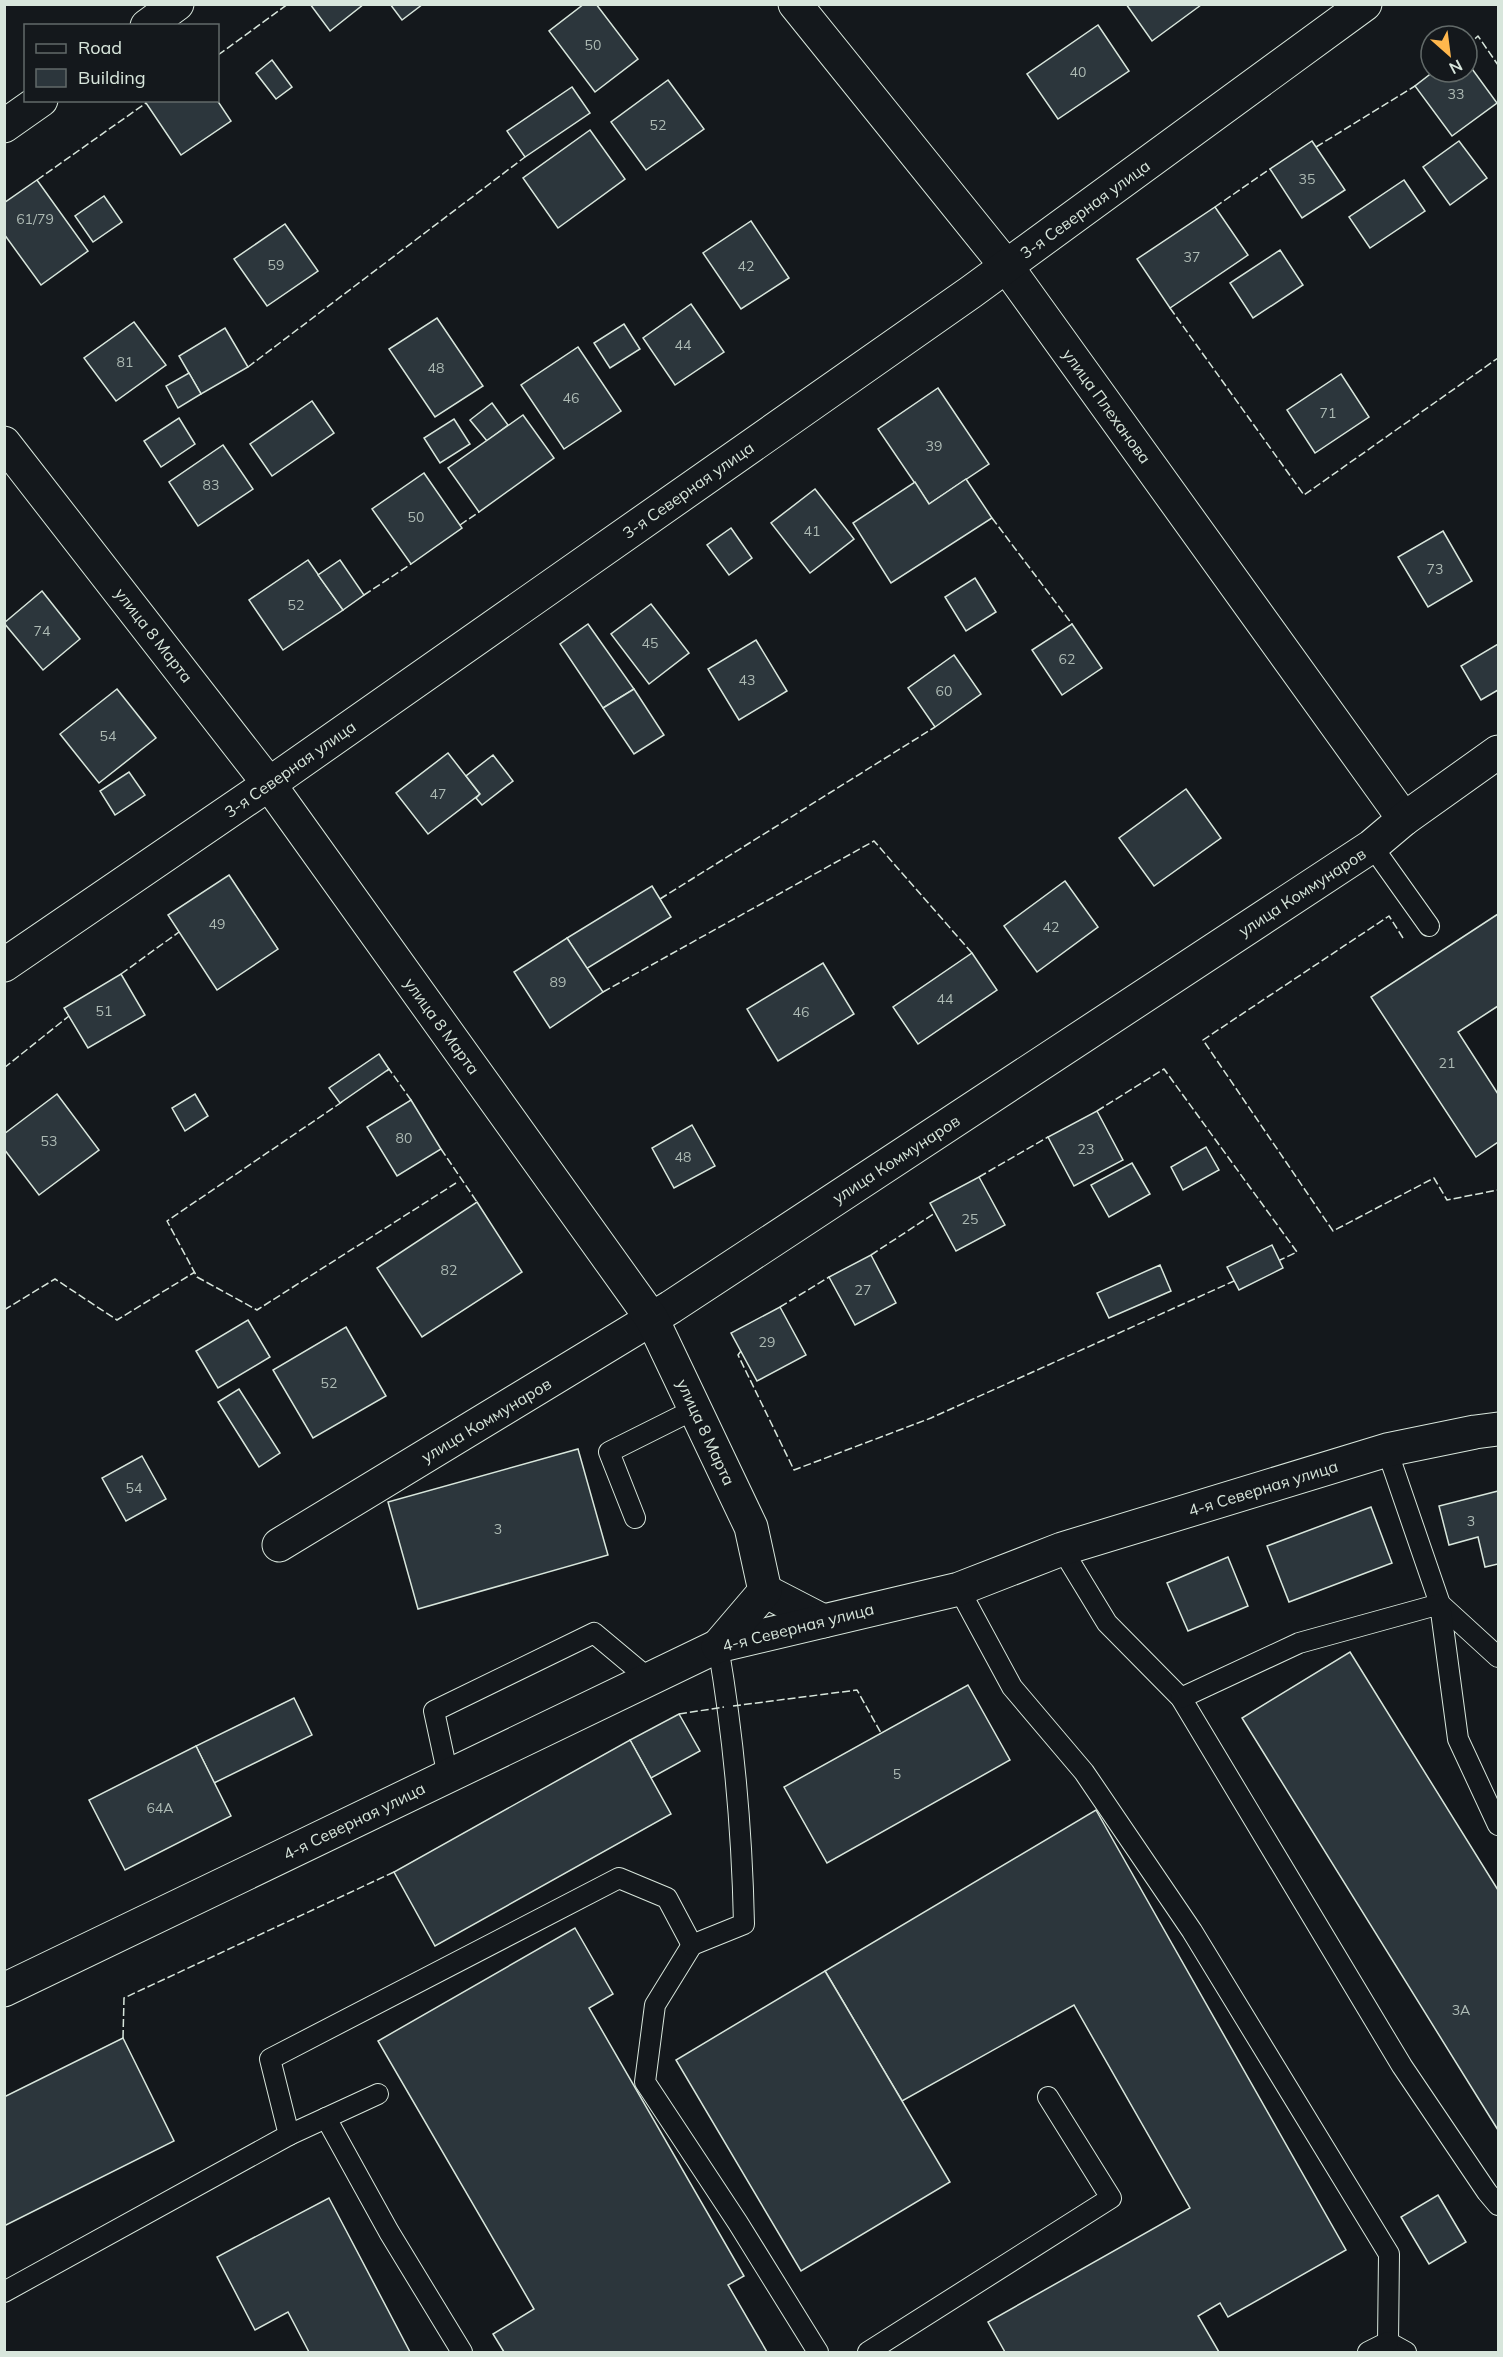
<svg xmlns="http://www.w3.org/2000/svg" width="1503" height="2357" viewBox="0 0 1503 2357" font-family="Mulish,sans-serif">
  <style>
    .building { fill: #2c363c; stroke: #d8e6dc; stroke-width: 1.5 }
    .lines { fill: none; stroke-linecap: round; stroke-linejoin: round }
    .service-casing { stroke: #d8e6dc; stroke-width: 22 }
    .minor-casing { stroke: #d8e6dc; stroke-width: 35 }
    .tertiary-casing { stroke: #d8e6dc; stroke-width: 35 }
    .service { stroke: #14181c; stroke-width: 20 }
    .minor { stroke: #14181c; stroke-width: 33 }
    .tertiary { stroke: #14181c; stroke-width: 33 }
    .fence { stroke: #d8e6dc; stroke-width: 1.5; stroke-dasharray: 8 3; stroke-linecap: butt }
    .labels { text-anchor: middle; stroke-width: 4.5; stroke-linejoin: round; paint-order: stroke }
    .number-label { font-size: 14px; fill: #adbab4 }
    .street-label { font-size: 16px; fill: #d8e6dc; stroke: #14181c }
  </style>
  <rect width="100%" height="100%" fill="#14181c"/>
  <!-- building -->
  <g class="building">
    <polygon points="310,4 364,4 330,31"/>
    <polygon points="390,4 423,4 402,20"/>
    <polygon points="584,4 596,4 638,59 595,92 549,31"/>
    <polygon points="1126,4 1200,4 1201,5 1152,41"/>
    <polygon points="1098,25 1129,71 1058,119 1027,74"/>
    <polygon points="272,60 292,87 276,99 256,73"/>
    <polygon points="1467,62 1497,103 1452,136 1415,86 1433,72 1467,72"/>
    <polygon points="668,80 704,129 646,170 611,122"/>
    <polygon points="572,87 590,113 525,157 507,131"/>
    <polygon points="144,100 217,100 231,121 181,155"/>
    <polygon points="590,130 625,179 558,228 523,178"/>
    <polygon points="1312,141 1345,190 1302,218 1270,169"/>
    <polygon points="1459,141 1487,178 1450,205 1423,167"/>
    <polygon points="37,180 88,251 41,285 4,234 4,203"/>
    <polygon points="1404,180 1425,211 1370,248 1349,217"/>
    <polygon points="104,196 122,222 93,242 75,216"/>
    <polygon points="1215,207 1248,255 1170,308 1137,259"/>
    <polygon points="751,221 789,278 741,309 703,253"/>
    <polygon points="285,224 318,271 267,306 234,259"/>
    <polygon points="1280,250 1303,285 1253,318 1230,283"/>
    <polygon points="691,304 724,352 675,385 643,338"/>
    <polygon points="437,318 483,386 435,417 389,349"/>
    <polygon points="134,322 166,365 116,401 84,358"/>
    <polygon points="624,324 640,349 610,368 594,343"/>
    <polygon points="225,328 248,367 201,394 179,356"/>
    <polygon points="578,347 621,411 564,449 521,385"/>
    <polygon points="189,373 201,394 178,408 166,386"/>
    <polygon points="1341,374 1369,417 1315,453 1287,410"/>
    <polygon points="938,388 989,464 929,504 878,429"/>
    <polygon points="312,401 334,433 272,476 250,444"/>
    <polygon points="492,403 508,425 487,441 470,420"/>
    <polygon points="523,415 554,458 479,512 448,468"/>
    <polygon points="179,418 195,444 161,467 144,441"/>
    <polygon points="454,419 470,444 440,463 424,438"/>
    <polygon points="223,445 253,489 198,526 169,482"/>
    <polygon points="424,473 462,528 411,564 372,509"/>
    <polygon points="966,479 992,518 891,583 853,523 915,482 929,504"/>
    <polygon points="815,489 854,539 810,573 771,523"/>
    <polygon points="731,528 752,558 729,575 707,545"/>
    <polygon points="1443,531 1472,581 1428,607 1398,557"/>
    <polygon points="308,560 343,610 283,650 249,600"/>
    <polygon points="340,560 364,595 343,610 318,575"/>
    <polygon points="975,578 996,612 966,631 945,597"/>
    <polygon points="42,591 80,639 43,670 4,623"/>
    <polygon points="651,604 689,653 649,684 611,634"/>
    <polygon points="588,624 634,689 603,708 560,644"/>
    <polygon points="1072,624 1102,668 1062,695 1032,650"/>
    <polygon points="756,640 787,691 739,720 708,669"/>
    <polygon points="1498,644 1498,690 1481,700 1461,666"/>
    <polygon points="954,655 981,694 935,727 908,688"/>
    <polygon points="117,689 156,738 99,783 60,734"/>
    <polygon points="634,689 664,735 634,754 603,708"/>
    <polygon points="448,753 480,794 428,834 396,793"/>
    <polygon points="493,755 513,781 482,805 476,798 480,794 466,776"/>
    <polygon points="129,772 145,795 115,815 100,791"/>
    <polygon points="1186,789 1221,838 1154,886 1119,838"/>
    <polygon points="229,875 278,949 217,990 168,915"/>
    <polygon points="1065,881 1098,927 1037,972 1004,926"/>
    <polygon points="652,886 671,917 586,969 567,938"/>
    <polygon points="1498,914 1498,1006 1458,1032 1498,1094 1498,1142 1476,1157 1371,997"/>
    <polygon points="567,938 603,992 550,1028 514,972"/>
    <polygon points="972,953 997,990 918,1044 893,1007"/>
    <polygon points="823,963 854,1014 778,1061 747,1009"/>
    <polygon points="121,974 145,1015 88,1048 64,1008"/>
    <polygon points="379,1054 389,1069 340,1103 329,1088"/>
    <polygon points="57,1094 99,1150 39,1195 4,1149 4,1134"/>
    <polygon points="195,1094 208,1116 185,1131 172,1108"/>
    <polygon points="411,1100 441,1149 397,1176 367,1127"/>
    <polygon points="1097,1111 1123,1160 1074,1186 1048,1137"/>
    <polygon points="692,1125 715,1166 674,1188 652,1148"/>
    <polygon points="1206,1147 1219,1170 1183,1190 1171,1167"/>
    <polygon points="1132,1163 1150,1194 1109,1217 1091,1185"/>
    <polygon points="979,1177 1005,1225 956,1251 930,1203"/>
    <polygon points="477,1202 522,1272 422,1337 377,1268"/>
    <polygon points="1272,1245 1283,1268 1239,1290 1227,1267"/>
    <polygon points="871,1255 896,1303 855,1325 829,1277"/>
    <polygon points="1160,1265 1171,1291 1109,1318 1097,1293"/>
    <polygon points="780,1307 806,1355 757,1381 731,1333"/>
    <polygon points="248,1320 270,1357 218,1388 196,1351"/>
    <polygon points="346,1327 386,1396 313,1438 273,1370"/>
    <polygon points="239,1389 280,1453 259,1467 218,1402"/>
    <polygon points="578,1449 608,1555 418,1609 388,1502"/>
    <polygon points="142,1456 166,1499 126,1521 102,1478"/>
    <polygon points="1498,1491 1498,1564 1485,1567 1478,1537 1449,1545 1439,1506"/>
    <polygon points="1371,1507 1392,1563 1289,1602 1267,1546"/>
    <polygon points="1228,1557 1248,1606 1188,1631 1167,1583"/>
    <polygon points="1350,1652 1498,1890 1498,2130 1242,1718"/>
    <polygon points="968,1685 1010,1760 827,1863 784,1787"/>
    <polygon points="294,1698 312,1735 214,1783 196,1746"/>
    <polygon points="679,1714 700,1751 651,1778 630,1740"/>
    <polygon points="630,1740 671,1814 435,1946 394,1872"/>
    <polygon points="196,1746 231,1816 125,1870 89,1800"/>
    <polygon points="1096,1810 1346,2250 1228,2317 1220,2303 1198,2316 1219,2352 1005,2352 988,2322 1190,2208 1074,2005 902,2101 825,1971"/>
    <polygon points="575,1928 613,1994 589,2008 744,2276 728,2285 767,2352 504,2352 493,2334 534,2309 378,2041"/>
    <polygon points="825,1971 950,2182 801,2271 676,2060"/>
    <polygon points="123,2038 174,2141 4,2226 4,2097"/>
    <polygon points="1438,2195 1466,2242 1429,2264 1401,2217"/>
    <polygon points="329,2198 410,2352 309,2352 288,2312 255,2330 217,2257"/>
  </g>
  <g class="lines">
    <!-- service casing -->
    <g class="service-casing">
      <g id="service">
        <polyline points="1372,846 1429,926"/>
        <polyline points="1387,1450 1440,1604 1498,1657"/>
        <polyline points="635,1518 609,1452 695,1409"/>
        <polyline points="1062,1549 1107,1623 1181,1698 1402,2066 1487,2192 1498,2205"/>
        <polyline points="959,1589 1012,1687 1084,1772 1192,1931 1389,2254 1388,2342 1406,2352"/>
        <polyline points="1181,1698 1299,1643 1440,1604 1458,1739 1498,1825"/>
        <polyline points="448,1776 434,1711 594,1633 649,1679"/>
        <polyline points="692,1945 655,2005 645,2082 738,2223 818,2352"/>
        <polyline points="326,2118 389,2232 462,2352"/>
        <polyline points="289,2135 378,2094"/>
        <path d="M4 2292 289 2135 270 2059 619 1878 667 1898 692 1945 744 1924C742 1830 734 1739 718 1646"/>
        <polyline points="868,2352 1111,2198 1048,2097"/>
        <polyline points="1368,2352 1388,2342"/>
      </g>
    </g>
    <!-- minor casing -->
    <g class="minor-casing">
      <g id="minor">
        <polyline points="795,4 1007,267 1404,819"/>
        <polyline points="4,965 269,784 971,292 1365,4"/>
        <polyline points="279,1545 671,1307 1372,846 1404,819 1498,752"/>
        <polyline points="765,1591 823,1621"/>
        <polyline points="4,1990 718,1646 959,1589 1062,1549 1387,1450 1475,1432 1498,1429"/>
      </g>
    </g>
    <!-- tertiary casing -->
    <g class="tertiary-casing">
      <g id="tertiary">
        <polyline points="147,26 177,4"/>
        <polyline points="4,126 41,100"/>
        <polyline points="4,443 269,784 652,1319 751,1527 765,1591 718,1646"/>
      </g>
    </g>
    <!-- service -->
    <use href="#service" class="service"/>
    <!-- minor -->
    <use href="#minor" class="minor"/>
    <!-- tertiary -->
    <use href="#tertiary" class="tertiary"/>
    <!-- fence -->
    <g class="fence">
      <polyline points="1467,46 1478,36 1498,65"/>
      <polyline points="218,55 288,4"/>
      <polyline points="1316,147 1415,86"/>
      <polyline points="37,180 146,103"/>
      <polyline points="1215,207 1270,169"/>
      <polyline points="1170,308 1304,495 1498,358"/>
      <polyline points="248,367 525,157"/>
      <polyline points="992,518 1072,624"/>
      <polyline points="460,525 479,512"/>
      <polyline points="364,595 411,564"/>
      <polyline points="660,899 935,727"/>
      <polyline points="1403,938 1389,916 1203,1040 1333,1231 1434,1178 1447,1200 1498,1190"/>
      <polyline points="121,974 179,932"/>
      <polyline points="603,992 874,841 972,953"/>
      <polyline points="4,1068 69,1016"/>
      <polyline points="387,1071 389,1069 411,1100"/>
      <polyline points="342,1102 167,1221 197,1277 257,1310 456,1183"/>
      <polyline points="1097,1111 1164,1069 1297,1252 1280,1260"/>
      <polyline points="441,1149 477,1202"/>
      <polyline points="979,1177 1048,1137"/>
      <polyline points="871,1255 935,1213"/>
      <polyline points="780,1307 829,1277"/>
      <polyline points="4,1310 55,1279 117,1320 195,1272"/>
      <polyline points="741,1351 738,1355 794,1470 931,1418 1234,1281"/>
      <polyline points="733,1706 857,1690 881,1733"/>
      <polyline points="679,1714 724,1707"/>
      <polyline points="123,2038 124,1998 394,1872"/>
    </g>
  </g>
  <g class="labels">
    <!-- number labels -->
    <g class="number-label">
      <text x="593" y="50">50</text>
      <text x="1078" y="77">40</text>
      <text x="1456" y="99">33</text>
      <text x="658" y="130">52</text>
      <text x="1307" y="184">35</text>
      <text x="35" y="224">61/79</text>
      <text x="1192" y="262">37</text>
      <text x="276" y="270">59</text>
      <text x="746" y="271">42</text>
      <text x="683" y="350">44</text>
      <text x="125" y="367">81</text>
      <text x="436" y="373">48</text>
      <text x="571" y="403">46</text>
      <text x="1328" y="418">71</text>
      <text x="934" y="451">39</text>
      <text x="211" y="490">83</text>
      <text x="416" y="522">50</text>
      <text x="812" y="536">41</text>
      <text x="1435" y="574">73</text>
      <text x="296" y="610">52</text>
      <text x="42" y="636">74</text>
      <text x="650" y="648">45</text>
      <text x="1067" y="664">62</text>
      <text x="747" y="685">43</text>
      <text x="944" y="696">60</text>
      <text x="108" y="741">54</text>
      <text x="438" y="799">47</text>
      <text x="217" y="929">49</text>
      <text x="1051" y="932">42</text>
      <text x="558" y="987">89</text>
      <text x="945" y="1004">44</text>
      <text x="104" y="1016">51</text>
      <text x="801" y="1017">46</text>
      <text x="1447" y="1068">21</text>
      <text x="404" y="1143">80</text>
      <text x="49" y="1146">53</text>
      <text x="1086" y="1154">23</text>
      <text x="683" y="1162">48</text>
      <text x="970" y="1224">25</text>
      <text x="449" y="1275">82</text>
      <text x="863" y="1295">27</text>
      <text x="767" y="1347">29</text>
      <text x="329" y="1388">52</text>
      <text x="134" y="1493">54</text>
      <text x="1471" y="1526">3</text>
      <text x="498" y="1534">3</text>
      <text x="897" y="1779">5</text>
      <text x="160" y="1813">64А</text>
      <text x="1461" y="2015">3А</text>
    </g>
    <!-- street labels -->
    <g class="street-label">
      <text transform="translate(1085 209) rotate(-36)" y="6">3-я Северная улица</text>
      <text transform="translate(1107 406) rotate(54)" y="6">улица Плеханова</text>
      <text transform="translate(688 490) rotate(-35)" y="6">3-я Северная улица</text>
      <text transform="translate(154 635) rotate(52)" y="6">улица 8 Марта</text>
      <text transform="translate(290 769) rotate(-35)" y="6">3-я Северная улица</text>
      <text transform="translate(1302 892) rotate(-33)" y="6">улица Коммунаров</text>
      <text transform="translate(442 1026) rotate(54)" y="6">улица 8 Марта</text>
      <text transform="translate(896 1159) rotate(-33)" y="6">улица Коммунаров</text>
      <text transform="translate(486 1420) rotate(-31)" y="6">улица Коммунаров</text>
      <text transform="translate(706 1432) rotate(65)" y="6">улица 8 Марта</text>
      <text transform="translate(1263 1488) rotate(-17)" y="6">4-я Северная улица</text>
      <text transform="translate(798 1627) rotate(-14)" y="6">4-я Северная улица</text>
      <text transform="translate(354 1821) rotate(-26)" y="6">4-я Северная улица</text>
    </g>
  </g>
  <!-- border -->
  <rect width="1503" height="2357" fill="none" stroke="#d8e6dc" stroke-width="12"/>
  <!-- legend -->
  <rect x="24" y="24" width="195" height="78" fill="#14181c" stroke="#626a69" stroke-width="1.5"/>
  <rect x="36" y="44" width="30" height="9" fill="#14181c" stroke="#626a69" stroke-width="1.5"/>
  <text x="78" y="54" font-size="18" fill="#d8e6dc">Road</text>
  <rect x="36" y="69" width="30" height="18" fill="#2c363c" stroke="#626a69" stroke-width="1.5"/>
  <text x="78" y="84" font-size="18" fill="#d8e6dc">Building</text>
  <!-- north arrow -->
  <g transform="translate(1449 54) rotate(152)"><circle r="28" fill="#14181c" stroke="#626a69" stroke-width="1.5"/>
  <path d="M0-4.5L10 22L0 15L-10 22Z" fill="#ffb74d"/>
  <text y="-9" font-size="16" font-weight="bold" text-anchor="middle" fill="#d8e6dc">N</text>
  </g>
</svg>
